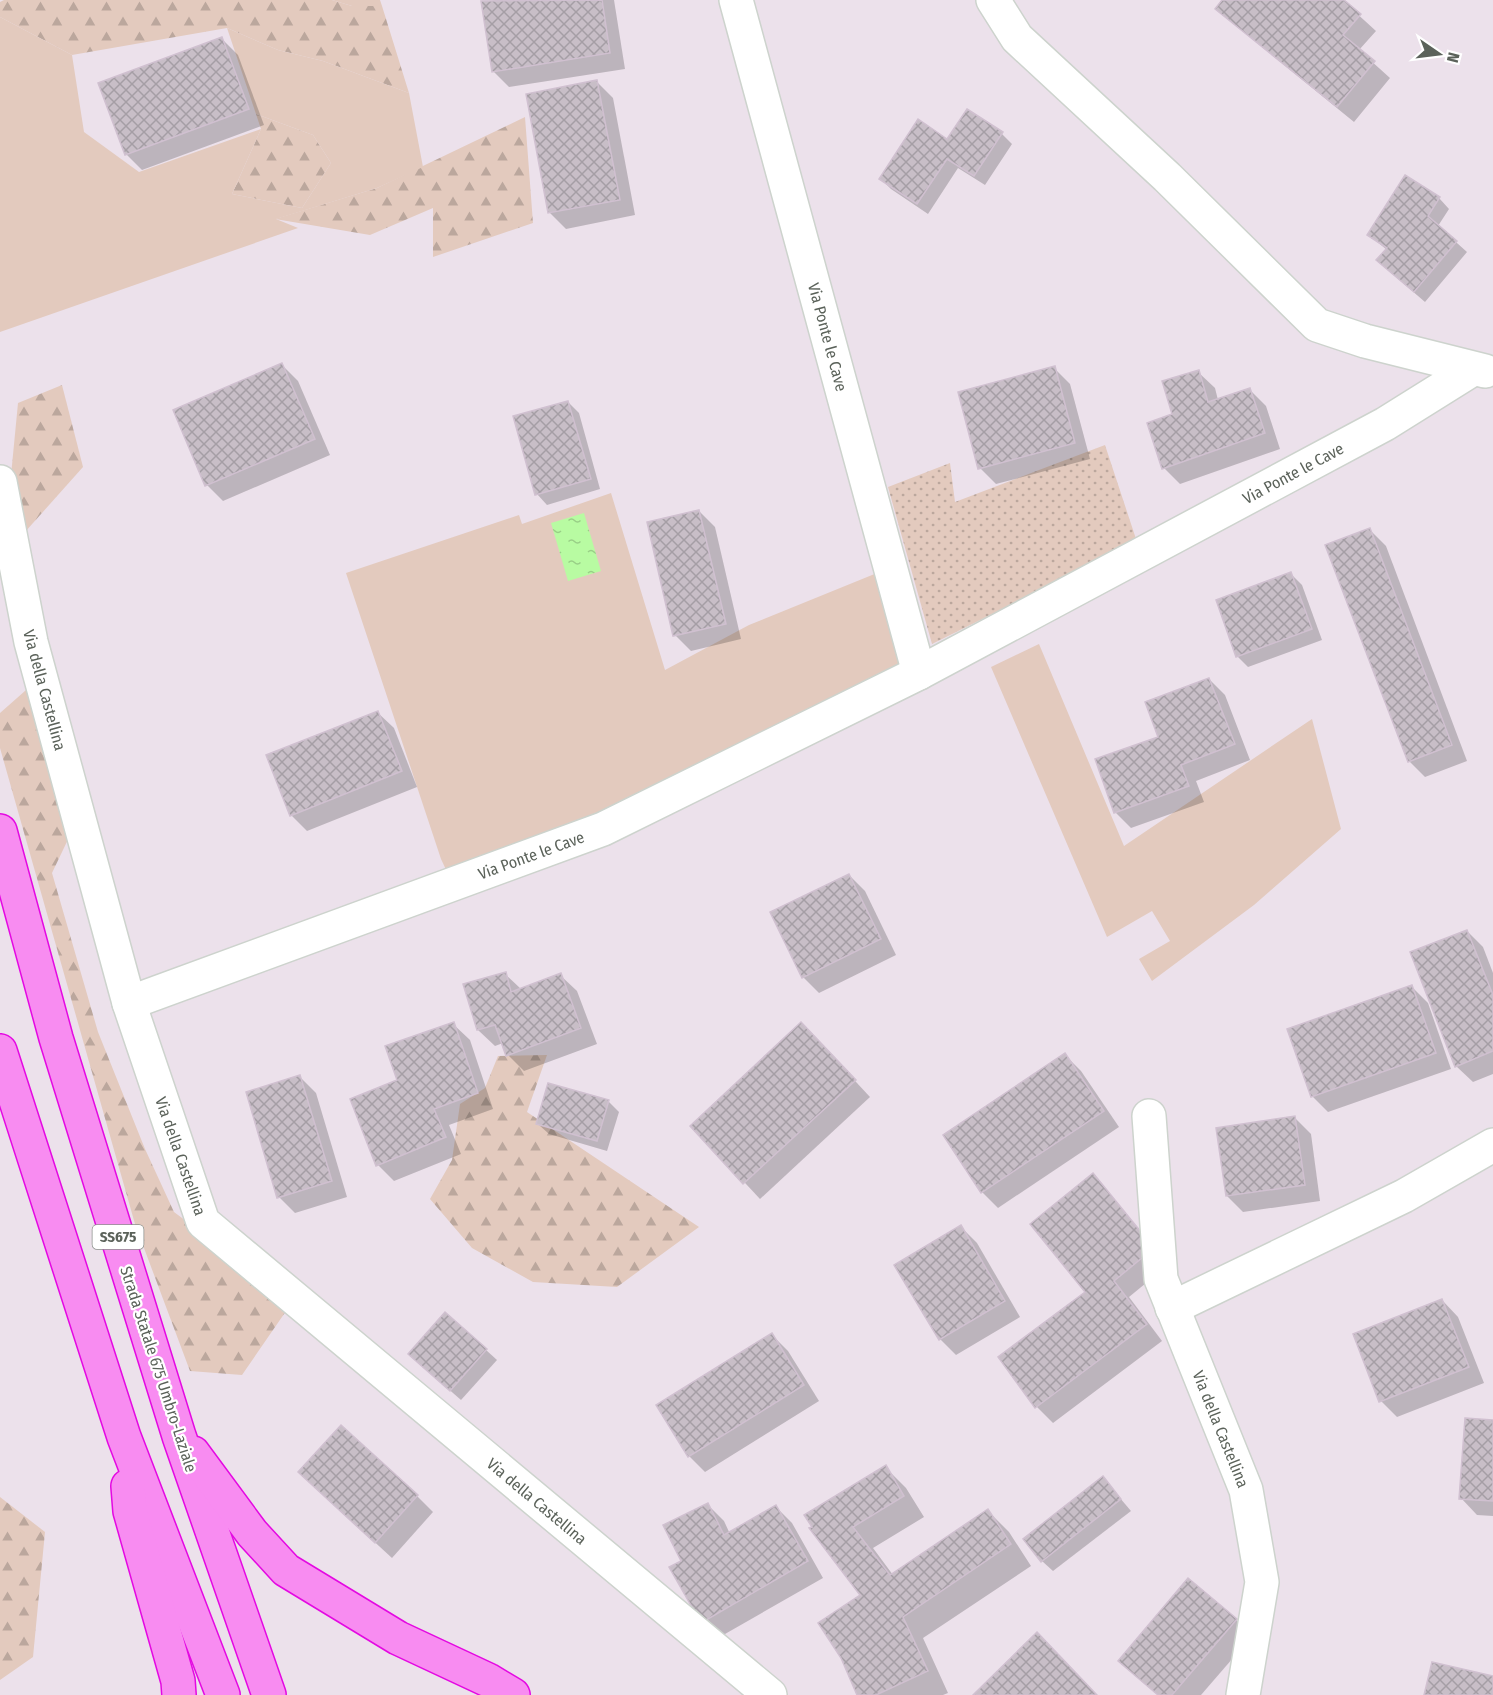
<svg xmlns="http://www.w3.org/2000/svg" width="1493" height="1695" viewBox="0 0 1493 1695" font-family="'Fira Sans Condensed',sans-serif">
  <style>
    .grass { fill: url(#grass-dots) }
    .forest { fill: url(#forest-firs) }
    .garden { fill: #e3cabe }
    .water { fill: url(#water-ripples) }
    .shadow { fill: #0003 }
    .building { fill: url(#building-cross-hatch); stroke: #d0c0d0; stroke-width: 1.5 }
    .lines { fill: none; stroke-linecap: round; stroke-linejoin: round }
    .minor-casing { stroke: #cdd3cd; stroke-width: 36 }
    .highway-casing { stroke: #e409e2; stroke-width: 36 }
    .minor { stroke: #fff; stroke-width: 33 }
    .highway { stroke: #f88cf1; stroke-width: 33 }
    .labels { text-anchor: middle; stroke-width: 4.5; stroke-linejoin: round; paint-order: stroke }
    .shield { fill: #fff; stroke: #8c918c; stroke-width: 1.5 }
    .shield-label { font-size: 15px; font-weight: bold; fill: #5b625a }
    .street-label { font-size: 16px; fill: #5b625a; stroke: #fff }
  </style>
  <defs>
    <pattern id="grass-dots" width="8" height="8" patternUnits="userSpaceOnUse" patternTransform="scale(1.5)"><rect width="8" height="8" fill="#e3cabe"/><path d="M2 2h.1M6 6h.1" fill="none" stroke="#bba79d" stroke-width="1.8" stroke-linecap="round"/></pattern>
    <pattern id="forest-firs" width="22" height="20" patternUnits="userSpaceOnUse" patternTransform="scale(1.5)"><rect width="22" height="20" fill="#e3cabe"/><path d="M5 1l3.5 6h-7zM16 11l3.5 6h-7z" fill="#bba79d"/></pattern>
    <pattern id="water-ripples" width="26" height="14" patternUnits="userSpaceOnUse" patternTransform="scale(1.5)"><rect width="26" height="14" fill="#b8fba2"/><path d="M2 4q2-2 4 0t4 0M15 11q2-2 4 0t4 0" fill="none" stroke="#99cf87"/></pattern>
    <pattern id="building-cross-hatch" width="8" height="8" patternUnits="userSpaceOnUse" patternTransform="scale(1.5)"><rect width="8" height="8" fill="#c8bec7"/><path d="M0 0l8 8M0 8l8-8" fill="none" stroke="#a59ea5"/></pattern>
  </defs>
  <rect width="100%" height="100%" fill="#ece1eb"/>
  <!-- grass -->
  <polygon class="grass" points="1105,445 1137,542 932,644 888,487 950,463 955,502"/>
  <!-- forest -->
  <g class="forest">
    <polygon points="4,0 332,0 352,6 382,6 409,93 323,61 278,50 227,28 72,55 0,17 0,2"/>
    <polygon points="256,114 313,135 331,163 302,208 232,194 261,129"/>
    <polygon points="525,117 533,223 433,257 433,208 370,235 275,219 377,188"/>
    <polygon points="62,385 83,467 25,532 9,496 18,403"/>
    <polygon points="34,683 73,829 52,873 98,1032 145,1149 174,1212 293,1301 242,1375 190,1371 135,1224 0,748 0,713"/>
    <polygon points="547,1055 527,1112 699,1227 617,1287 533,1282 472,1248 430,1199 452,1160 460,1104 485,1088 498,1056"/>
    <polygon points="0,1497 45,1532 33,1657 0,1680"/>
  </g>
  <!-- garden -->
  <g class="garden">
    <polygon points="332,0 380,0 382,6 352,6"/>
    <polygon points="0,17 72,55 84,132 139,172 261,129 232,194 302,208 331,163 313,135 256,114 227,28 278,50 323,61 409,93 423,167 377,188 276,219 298,228 0,332"/>
    <polygon points="611,493 665,670 749,625 877,573 904,670 605,813 449,876 441,859 346,573 519,515 522,524"/>
    <polygon points="1039,644 1124,846 1312,719 1341,829 1254,905 1152,981 1139,959 1170,941 1152,911 1107,937 991,667"/>
  </g>
  <!-- water -->
  <polygon class="water" points="584,513 601,571 568,581 551,523"/>
  <!-- shadow -->
  <g class="shadow">
    <polygon points="498,0 614,0 625,69 509,87 493,71 483,2"/>
    <polygon points="1224,0 1342,0 1376,31 1359,50 1390,78 1354,122 1234,24 1217,8"/>
    <polygon points="222,39 238,55 264,125 142,170 126,154"/>
    <polygon points="597,82 613,98 635,215 566,229 550,213"/>
    <polygon points="1002,134 1012,144 985,185 958,168 928,214 891,189 881,179 948,141"/>
    <polygon points="1439,198 1449,209 1438,226 1467,252 1425,302 1389,271 1387,250 1369,235"/>
    <polygon points="282,365 298,381 330,455 223,501 207,485"/>
    <polygon points="1054,368 1070,384 1090,459 996,484 980,468"/>
    <polygon points="1198,372 1215,388 1218,400 1250,390 1266,406 1280,449 1180,484 1164,468"/>
    <polygon points="568,402 579,413 600,489 547,505 537,494"/>
    <polygon points="699,511 715,527 741,639 691,651 675,635"/>
    <polygon points="1370,530 1386,546 1467,761 1425,777 1409,761"/>
    <polygon points="1291,574 1302,585 1322,640 1248,667 1237,656"/>
    <polygon points="1209,679 1225,695 1250,760 1196,781 1204,802 1131,828 1115,812 1160,737"/>
    <polygon points="377,712 394,728 417,787 307,831 291,815"/>
    <polygon points="849,875 865,891 896,955 819,993 803,977"/>
    <polygon points="1467,931 1483,947 1493,973 1493,1074 1473,1082 1456,1066"/>
    <polygon points="505,974 521,989 560,975 577,991 597,1044 524,1071 508,1055 503,1043 495,1046 478,1030"/>
    <polygon points="1412,987 1428,1003 1451,1069 1328,1112 1312,1096"/>
    <polygon points="453,1024 470,1040 493,1109 449,1125 461,1154 394,1181 378,1165 398,1081"/>
    <polygon points="817,1040 870,1097 760,1199 692,1126"/>
    <polygon points="1065,1055 1081,1071 1119,1127 998,1208 982,1192"/>
    <polygon points="300,1077 316,1093 347,1197 295,1213 279,1197"/>
    <polygon points="608,1101 619,1112 607,1151 549,1134 538,1124"/>
    <polygon points="1295,1118 1311,1134 1320,1201 1243,1212 1227,1196"/>
    <polygon points="1093,1175 1168,1265 1129,1297 1162,1341 1053,1423 1037,1407 1087,1292"/>
    <polygon points="961,1227 977,1243 1020,1317 956,1355 940,1339"/>
    <polygon points="1442,1300 1458,1317 1484,1383 1397,1417 1381,1401"/>
    <polygon points="772,1335 788,1351 819,1401 705,1472 689,1456"/>
    <polygon points="486,1350 497,1360 461,1400 421,1365"/>
    <polygon points="1493,1421 1493,1516 1477,1515 1461,1498"/>
    <polygon points="885,1467 906,1488 924,1517 873,1548 893,1575 988,1511 1009,1532 1031,1566 923,1638 948,1693 943,1695 859,1695 862,1595 812,1529"/>
    <polygon points="1103,1478 1131,1511 1053,1571 1042,1561"/>
    <polygon points="316,1488 417,1496 433,1512 392,1558"/>
    <polygon points="708,1505 724,1521 730,1534 776,1507 792,1523 823,1578 718,1638 702,1622 683,1561"/>
    <polygon points="1236,1620 1252,1636 1201,1695 1158,1695 1120,1661"/>
  </g>
  <!-- building -->
  <g class="building">
    <polygon points="602,0 610,53 492,72 481,1"/>
    <polygon points="1222,0 1344,0 1361,14 1343,35 1375,61 1337,107 1215,9"/>
    <polygon points="222,37 249,109 125,155 98,83"/>
    <polygon points="597,80 620,200 548,213 526,94"/>
    <polygon points="967,109 1003,132 974,176 947,159 917,204 879,179 918,119 947,139"/>
    <polygon points="1405,175 1440,197 1428,216 1457,241 1414,292 1376,260 1387,248 1367,235"/>
    <polygon points="282,363 315,439 205,486 173,410"/>
    <polygon points="1055,366 1075,443 978,469 958,392"/>
    <polygon points="1199,370 1208,402 1250,388 1265,433 1162,469 1147,423 1172,414 1162,381"/>
    <polygon points="568,401 591,479 535,495 513,416"/>
    <polygon points="699,510 726,624 673,636 647,522"/>
    <polygon points="1370,528 1452,745 1408,762 1325,545"/>
    <polygon points="1291,572 1312,629 1236,657 1216,600"/>
    <polygon points="1209,678 1235,744 1181,765 1189,786 1114,813 1095,759 1158,737 1145,702"/>
    <polygon points="378,711 402,771 290,816 266,755"/>
    <polygon points="849,874 881,939 802,978 770,912"/>
    <polygon points="1467,930 1493,995 1493,1051 1455,1067 1410,952"/>
    <polygon points="506,972 511,992 561,973 581,1028 506,1056 495,1025 477,1030 463,984"/>
    <polygon points="1412,985 1436,1053 1311,1097 1287,1029"/>
    <polygon points="454,1022 478,1093 434,1109 446,1137 376,1166 350,1099 397,1080 385,1046"/>
    <polygon points="801,1022 856,1080 743,1184 690,1126"/>
    <polygon points="1065,1053 1104,1111 981,1193 943,1135"/>
    <polygon points="300,1075 332,1181 277,1198 246,1092"/>
    <polygon points="548,1083 609,1100 597,1141 536,1124"/>
    <polygon points="1295,1116 1305,1185 1226,1196 1216,1128"/>
    <polygon points="1093,1173 1154,1248 1114,1281 1147,1324 1035,1408 998,1357 1085,1292 1030,1224"/>
    <polygon points="961,1225 1005,1301 939,1340 894,1265"/>
    <polygon points="1442,1299 1469,1367 1379,1402 1353,1334"/>
    <polygon points="445,1312 487,1349 450,1391 408,1354"/>
    <polygon points="772,1333 804,1385 688,1457 656,1405"/>
    <polygon points="1465,1418 1493,1420 1493,1501 1459,1499"/>
    <polygon points="341,1425 418,1495 375,1543 298,1472"/>
    <polygon points="886,1465 904,1496 853,1527 890,1575 988,1509 1011,1544 903,1617 928,1671 876,1695 857,1695 841,1658 818,1623 860,1595 809,1528 812,1527 804,1515"/>
    <polygon points="1103,1476 1121,1499 1041,1562 1023,1539"/>
    <polygon points="708,1503 724,1535 776,1505 808,1561 701,1623 669,1567 681,1561 663,1525"/>
    <polygon points="1188,1578 1237,1619 1172,1695 1158,1695 1118,1661"/>
    <polygon points="1037,1632 1097,1695 973,1695"/>
    <polygon points="1432,1662 1493,1676 1493,1695 1424,1695"/>
  </g>
  <g class="lines">
    <!-- minor casing -->
    <g class="minor-casing">
      <g id="minor">
        <polyline points="736,0 919,673"/>
        <polyline points="993,0 1017,38 1167,177 1317,325 1365,341 1485,371"/>
        <polyline points="0,482 31,642 129,1003 203,1222 770,1695"/>
        <polyline points="129,1003 603,829 919,673 1385,424 1473,369"/>
        <polyline points="1149,1116 1161,1279 1246,1490 1262,1582 1243,1695"/>
        <polyline points="1172,1308 1404,1196 1493,1145"/>
      </g>
    </g>
    <!-- highway casing -->
    <g class="highway-casing">
      <g id="highway">
        <polyline points="0,831 56,1038 179,1436 269,1695"/>
        <polyline points="0,1051 124,1437 223,1695"/>
        <polyline points="193,1453 252,1533 286,1570 398,1638 488,1680 513,1695"/>
        <polyline points="128,1486 130,1511 178,1681 179,1695"/>
      </g>
    </g>
    <!-- minor -->
    <use href="#minor" class="minor"/>
    <!-- highway -->
    <use href="#highway" class="highway"/>
  </g>
  <g class="labels">
    <!-- shield labels -->
    <rect class="shield" x="92.5" y="1225" width="51" height="24" rx="4.5"/>
    <g class="shield-label">
      <text x="118" y="1242">SS675</text>
    </g>
    <!-- street labels -->
    <g class="street-label">
      <text transform="translate(828 337) rotate(75)" y="6">Via Ponte le Cave</text>
      <text transform="translate(1293 473) rotate(-28)" y="6">Via Ponte le Cave</text>
      <text transform="translate(45 690) rotate(75)" y="6">Via della Castellina</text>
      <text transform="translate(531 855) rotate(-20)" y="6">Via Ponte le Cave</text>
      <text transform="translate(181 1156) rotate(71)" y="6">Via della Castellina</text>
      <text transform="translate(159 1369) rotate(72)" y="6">Strada Statale 675 Umbro-Laziale</text>
      <text transform="translate(1221 1429) rotate(68)" y="6">Via della Castellina</text>
      <text transform="translate(537 1501) rotate(40)" y="6">Via della Castellina</text>
    </g>
  </g>
  <!-- north arrow -->
  <g transform="translate(1439 54) rotate(104)" stroke="#ffffff" stroke-width="4.5" paint-order="stroke">
  <path d="M0-4.5L10 22L0 15L-10 22Z" fill="#5b625a"/>
  <text y="-9" font-size="16" font-weight="bold" text-anchor="middle" fill="#5b625a">N</text>
  </g>
</svg>
